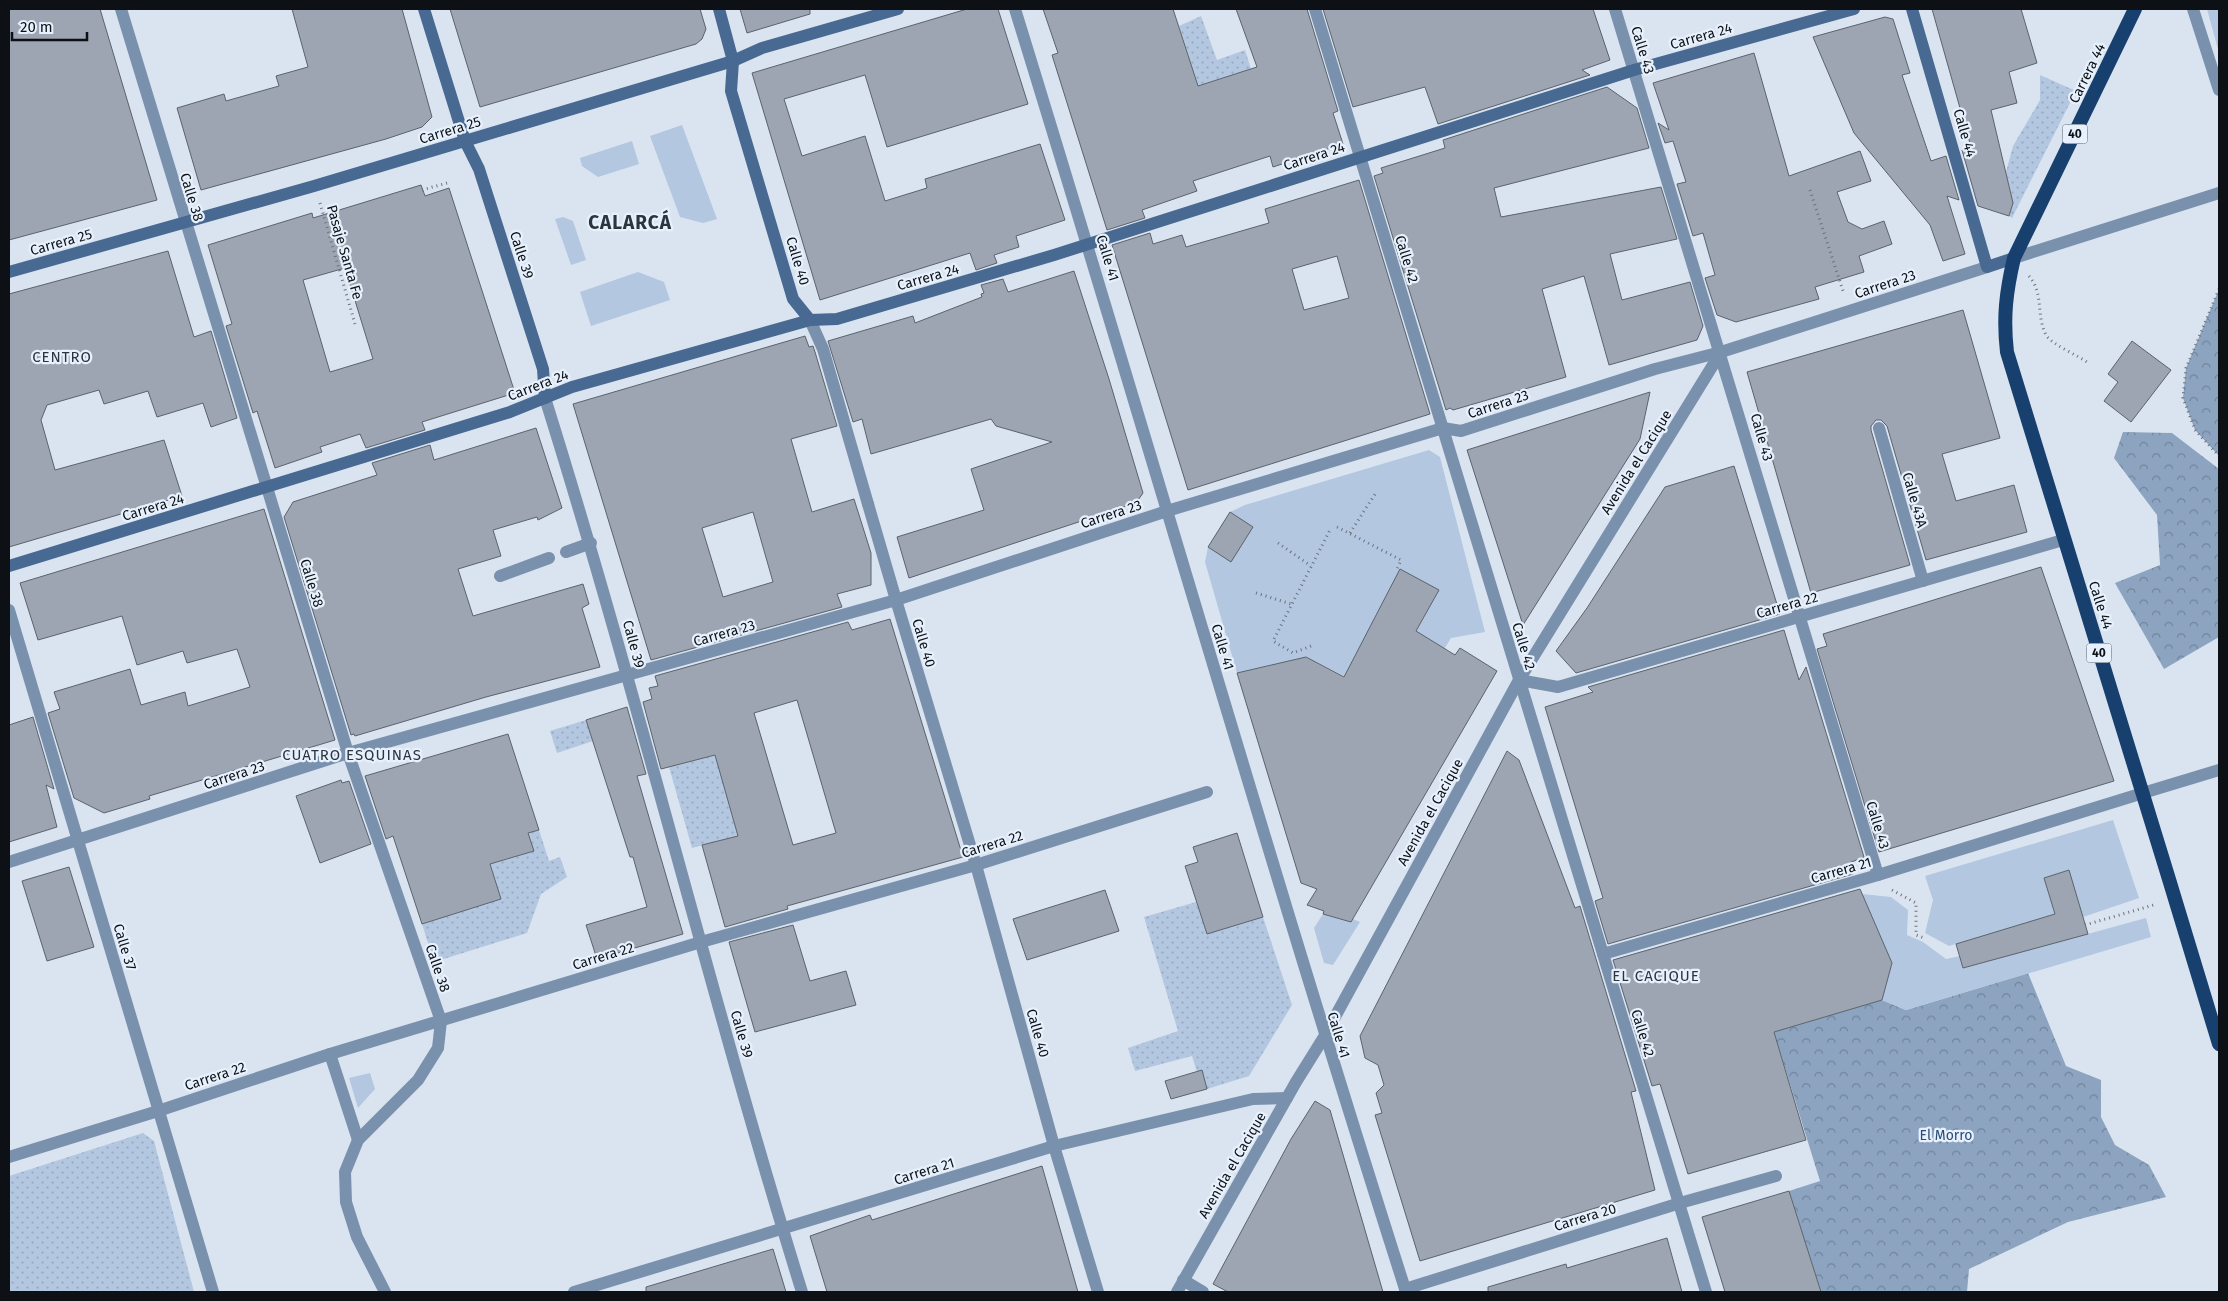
<svg xmlns="http://www.w3.org/2000/svg" width="2228" height="1301" viewBox="0 0 2228 1301" font-family="'Fira Sans',sans-serif">
  <style>
    .grass { fill: url(#grass-dots) }
    .forest { fill: url(#forest-crowns) }
    .garden { fill: #b3c7e0 }
    .building { fill: #9ca5b1; stroke: #5a636d; fill-rule: evenodd }
    .lines { fill: none; stroke-linecap: round; stroke-linejoin: round }
    .path { stroke: #6c737b; stroke-width: 3; stroke-dasharray: 1 4; stroke-linecap: butt }
    .service { stroke: #7a91ad; stroke-width: 12 }
    .pedestrian { stroke: #7a91ad; stroke-width: 12 }
    .minor { stroke: #7a91ad; stroke-width: 12 }
    .tertiary { stroke: #7a91ad; stroke-width: 12 }
    .secondary { stroke: #486991; stroke-width: 12 }
    .trunk { stroke: #18406e; stroke-width: 14 }
    .labels { text-anchor: middle; stroke-width: 4.5; stroke-linejoin: round; paint-order: stroke }
    .shield { fill: #e7f1fd; stroke: #4e545b; stroke-width: 1 }
    .shield-label { font-size: 12px; font-weight: bold; fill: #0d1115 }
    .street-label { font-size: 14px; fill: #0d1115; stroke: #e7f1fd }
    .park-label { font-size: 14px; fill: #2a4c74; stroke: #e7f1fd }
    .neighbourhood-label { font-size: 15px; letter-spacing: 1px; fill: #2c343e; stroke: #e7f1fd }
    .district-label { font-size: 19px; font-weight: bold; letter-spacing: 1px; fill: #2c343e; stroke: #e7f1fd }
  </style>
  <defs>
    <pattern id="grass-dots" width="8" height="8" patternUnits="userSpaceOnUse" patternTransform="scale(1.25)"><rect width="8" height="8" fill="#b3c7e0"/><path d="M2 2h.1M6 6h.1" fill="none" stroke="#99aabf" stroke-width="1.8" stroke-linecap="round"/></pattern>
    <pattern id="forest-crowns" width="20" height="18" patternUnits="userSpaceOnUse" patternTransform="scale(1.25)"><rect width="20" height="18" fill="#8ca4c0"/><path d="M2 6a3 3 0 1 1 6 0M12 15a3 3 0 1 1 6 0" fill="none" stroke="#71849b"/></pattern>
  </defs>
  <rect width="100%" height="100%" fill="#dae4f0"/>
  <!-- grass -->
  <g class="grass">
    <polygon points="1201,16 1217,60 1245,50 1251,69 1166,96 1155,69 1189,57 1179,26"/>
    <polygon points="2040,75 2076,91 2012,218 2009,216 2013,203 2006,172 2013,146 2040,100"/>
    <polygon points="586,720 593,741 557,753 550,731"/>
    <polygon points="715,755 738,836 692,848 669,767"/>
    <polygon points="539,830 549,861 560,857 567,877 541,894 527,933 434,962 422,924 501,899 488,856 505,860 533,851 528,833"/>
    <polygon points="1196,902 1207,934 1263,917 1292,1005 1249,1076 1207,1089 1202,1071 1197,1072 1192,1056 1135,1071 1128,1048 1178,1031 1144,917"/>
    <polygon points="143,1133 154,1141 194,1292 9,1292 9,1176"/>
  </g>
  <!-- forest -->
  <g class="forest">
    <polygon points="2219,289 2219,456 2195,430 2183,398 2186,368"/>
    <polygon points="2123,432 2172,433 2219,469 2219,637 2164,669 2115,583 2160,565 2157,515 2114,458"/>
    <polygon points="2028,973 2066,1066 2101,1080 2101,1117 2115,1145 2149,1165 2166,1197 2068,1222 1969,1269 1967,1292 1821,1292 1789,1191 1820,1181 1774,1032 1882,1000 1906,1010"/>
  </g>
  <!-- garden -->
  <g class="garden">
    <polygon points="2207,9 2219,9 2219,53"/>
    <polygon points="682,125 717,219 703,223 680,217 650,136"/>
    <polygon points="632,141 639,164 598,177 582,166 580,158"/>
    <polygon points="563,217 573,221 586,260 571,265 555,219"/>
    <polygon points="638,272 664,282 670,300 591,326 580,292"/>
    <polygon points="1429,450 1440,457 1485,632 1451,638 1424,682 1350,679 1306,657 1237,673 1205,562 1208,547 1230,512 1245,505"/>
    <polygon points="2113,820 2139,898 2083,917 2068,870 2044,878 2055,914 1949,946 1925,933 1933,900 1925,876"/>
    <polygon points="1862,894 1891,897 1908,910 1907,935 1923,942 1946,959 1960,956 1963,968 2146,918 2151,937 1906,1010 1882,1000 1892,963"/>
    <polygon points="1323,914 1351,922 1353,919 1360,922 1333,965 1324,963 1314,928"/>
    <polygon points="370,1073 375,1089 358,1108 349,1078"/>
  </g>
  <!-- building -->
  <g class="building">
    <polygon points="9,9 100,9 157,200 9,240"/>
    <polygon points="292,9 402,9 432,117 422,127 386,139 201,190 177,108 224,94 226,101 279,86 276,76 308,67"/>
    <polygon points="450,9 700,9 706,29 702,39 696,44 480,107"/>
    <polygon points="740,9 810,9 810,14 747,33"/>
    <polygon points="967,9 998,9 1028,104 887,147 865,75 784,99 802,156 865,136 885,201 927,188 925,179 1040,144 1065,220 1016,236 1019,247 994,255 997,263 976,270 970,253 820,300 752,73"/>
    <polygon points="1043,9 1173,9 1198,86 1257,67 1236,9 1307,9 1338,111 1333,113 1343,144 1273,167 1270,156 1193,181 1197,191 1142,210 1145,218 1107,230 1052,55 1058,53"/>
    <polygon points="1323,9 1593,9 1610,60 1582,70 1590,75 1438,124 1425,87 1353,107"/>
    <polygon points="1932,9 2021,9 2037,63 2009,72 2017,103 1991,110 2013,203 2009,216 1978,206 1962,150 1971,147"/>
    <polygon points="1885,17 1893,19 1910,73 1902,75 1931,161 1946,156 1959,200 1947,196 1965,254 1943,261 1930,225 1854,133 1813,37"/>
    <polygon points="1754,53 1789,176 1860,151 1871,181 1837,192 1848,222 1862,229 1884,221 1892,244 1859,256 1864,272 1815,287 1819,299 1736,322 1717,315 1705,278 1715,275 1703,233 1693,236 1677,184 1686,182 1673,141 1665,143 1658,123 1669,130 1653,83"/>
    <polygon points="1607,87 1637,108 1649,148 1494,188 1501,217 1661,187 1677,239 1610,254 1622,300 1690,282 1703,326 1697,340 1609,365 1584,276 1542,289 1566,377 1453,410 1450,408 1446,410 1374,176 1383,173 1381,168 1445,148 1443,140"/>
    <path d="M1359 180 1430 414 1188 490 1112 245 1150 233 1153 244 1182 235 1186 247 1269 223 1265 209ZM1337 256 1349 298 1304 310 1292 269Z"/>
    <path d="M421 185 425 196 449 188 515 393 422 422 425 430 366 448 360 434 320 447 322 452 275 468 257 411 253 413 226 326 232 324 208 245 312 213 313 218ZM345 268 373 359 330 372 303 280Z"/>
    <polygon points="168,251 194,337 211,331 237,418 211,427 203,403 157,417 148,391 104,404 99,390 47,405 41,420 55,470 164,440 182,496 9,547 9,294"/>
    <polygon points="1074,271 1109,379 1143,493 1136,503 909,578 897,537 984,510 971,469 1052,442 996,426 991,419 871,454 862,419 853,422 828,341 913,316 915,323 982,297 981,294 984,293 981,285 1003,279 1008,292"/>
    <polygon points="1963,310 2000,438 1942,454 1945,464 1956,501 2014,485 2027,532 1926,560 1887,426 1881,420 1876,420 1871,426 1871,430 1910,565 1811,593 1747,372"/>
    <path d="M805 336 809 347 813 346 815 352 837 426 791 439 812 512 854 499 871 553V585L837 594 842 607 651 660 573 404ZM753 512 773 582 723 597 702 528Z"/>
    <polygon points="2132,341 2171,370 2131,422 2104,401 2118,382 2108,374"/>
    <polygon points="1650,392 1640,439 1523,625 1467,450"/>
    <polygon points="536,428 562,508 538,520 537,517 493,530 501,556 458,569 473,616 583,584 589,604 582,608 600,667 486,697 355,736 354,734 351,735 284,517 293,502 377,475 372,463 430,445 434,460"/>
    <polygon points="1734,466 1780,614 1576,673 1556,651 1587,608 1665,487"/>
    <polygon points="264,509 335,740 149,796 150,799 104,813 74,798 48,713 60,709 54,692 130,669 141,705 185,692 188,706 250,687 237,649 187,663 183,651 137,665 122,616 38,640 20,583"/>
    <polygon points="1230,512 1253,527 1231,562 1208,547"/>
    <polygon points="2041,567 2114,781 1879,852 1817,649 1827,646 1823,634"/>
    <polygon points="1400,569 1439,590 1416,631 1455,655 1460,648 1497,671 1351,922 1323,914 1324,911 1307,905 1317,889 1301,883 1237,673 1306,657 1344,677"/>
    <path d="M890 619 963 857 787 906 788 909 725 927 702 845 738 836 715 755 661 769 643 702 652 699 649 688 658 686 655 676 848 622 852 630ZM797 700 836 833 793 845 754 713Z"/>
    <polygon points="1784,630 1799,680 1806,667 1864,857 1849,863 1853,874 1608,944 1595,901 1603,898 1545,707 1593,692 1588,687"/>
    <polygon points="627,707 646,774 637,776 683,934 597,959 586,925 647,907 633,857 630,857 586,720"/>
    <polygon points="33,717 54,789 46,785 57,827 9,842 9,725"/>
    <polygon points="508,734 539,830 528,833 534,851 490,864 501,899 422,924 393,836 386,839 365,776"/>
    <polygon points="1507,751 1519,760 1575,908 1580,906 1636,1091 1631,1092 1655,1190 1420,1261 1375,1115 1382,1113 1376,1093 1384,1085 1378,1065 1365,1058 1360,1036"/>
    <polygon points="341,780 342,783 349,781 371,844 320,863 296,796"/>
    <polygon points="1237,833 1263,917 1207,934 1185,866 1198,862 1193,847"/>
    <polygon points="69,867 94,947 47,961 22,881"/>
    <polygon points="2069,870 2088,934 1963,968 1956,944 2055,914 2044,878"/>
    <polygon points="1860,889 1892,963 1882,1000 1774,1032 1806,1140 1688,1174 1660,1084 1652,1086 1613,960"/>
    <polygon points="1105,890 1119,931 1027,960 1013,919"/>
    <polygon points="793,925 810,981 846,971 856,1005 755,1032 729,942"/>
    <polygon points="1202,1070 1207,1089 1171,1099 1165,1081"/>
    <polygon points="1315,1101 1330,1110 1383,1292 1228,1292 1213,1284 1291,1139"/>
    <polygon points="1042,1166 1078,1292 827,1292 810,1236 870,1215 872,1220"/>
    <polygon points="1789,1191 1821,1292 1725,1292 1702,1217"/>
    <polygon points="1667,1238 1682,1292 1488,1292 1488,1287 1566,1264 1567,1268"/>
    <polygon points="773,1249 786,1292 646,1292 646,1287"/>
  </g>
  <g class="lines">
    <!-- path -->
    <g class="path">
      <polyline points="422,190 447,183"/>
      <polyline points="1810,190 1844,294"/>
      <polyline points="320,203 355,324"/>
      <path d="M2029 276C2044 293 2036 316 2046 335 2052 345 2078 355 2088 363"/>
      <polyline points="2219,289 2186,368 2183,398 2195,430 2219,456"/>
      <polyline points="1337,527 1401,560 1397,569"/>
      <polyline points="1350,533 1375,494"/>
      <polyline points="1278,543 1311,566"/>
      <polyline points="1256,593 1291,604"/>
      <polyline points="1311,646 1293,653 1273,641 1330,530"/>
      <polyline points="1892,890 1916,903 1916,935 1924,938"/>
      <polyline points="2085,925 2157,904"/>
    </g>
    <!-- service -->
    <g class="service">
      <polyline points="868,504 896,600"/>
      <polyline points="566,552 591,543"/>
      <polyline points="500,576 549,558"/>
      <polyline points="2143,793 2219,770"/>
      <polyline points="1183,1280 1203,1292"/>
    </g>
    <!-- pedestrian -->
    <g class="pedestrian">
      <polyline points="810,320 823,349 868,504"/>
      <polyline points="896,600 976,865 1207,792"/>
    </g>
    <!-- minor -->
    <g class="minor">
      <polyline points="121,9 348,753 441,1021 438,1048 418,1080 358,1140 345,1172 346,1202 357,1237 385,1292"/>
      <polyline points="1315,9 1706,1292"/>
      <path d="M1615 9C1704 297 1789 587 1878 875"/>
      <polyline points="2193,9 2219,90"/>
      <polyline points="2014,258 2219,193"/>
      <polyline points="1879,428 1923,581"/>
      <polyline points="9,610 213,1292"/>
      <polyline points="1519,680 1558,687 2063,540"/>
      <polyline points="9,862 348,753 896,600 1167,511 1443,428 1461,431 1655,369 1721,352 1987,267"/>
      <polyline points="1603,954 1878,875 2143,793"/>
      <polyline points="330,1054 358,1140"/>
      <polyline points="9,1157 158,1111 330,1054 701,942 976,865 1054,1146 1098,1292"/>
      <polyline points="1405,1289 1680,1203 1776,1176"/>
      <polyline points="574,1292 1054,1146 1253,1099 1287,1098"/>
      <polyline points="1177,1292 1296,1082 1324,1037 1519,680 1721,352"/>
    </g>
    <!-- tertiary -->
    <g class="tertiary">
      <path d="M1015 9C1147 436 1270 866 1406 1292"/>
      <path d="M545 398C638 694 710 996 802 1292"/>
    </g>
    <!-- secondary -->
    <g class="secondary">
      <polyline points="424,9 465,141 479,169 543,369 545,398"/>
      <polyline points="719,9 733,61 731,91 793,299 810,320"/>
      <polyline points="1912,9 1987,267 2014,258"/>
      <polyline points="9,272 314,186 733,61 762,48 898,9"/>
      <polyline points="9,566 510,412 572,387 810,320 837,319 1054,255 1634,70 1854,9"/>
    </g>
    <!-- trunk -->
    <path class="trunk" d="M2135 9 2014 258C2006 292 2003 318 2007 352 2076 584 2150 813 2219 1044"/>
  </g>
  <g class="labels">
    <!-- shield labels -->
    <g class="shield">
      <rect x="2062.5" y="124.5" width="25" height="19" rx="4"/>
      <rect x="2086.5" y="643.5" width="25" height="19" rx="4"/>
    </g>
    <g class="shield-label">
      <text x="2075" y="138">40</text>
      <text x="2099" y="657">40</text>
    </g>
    <!-- street labels -->
    <g class="street-label">
      <text transform="translate(1701 36) rotate(-16)" y="5">Carrera 24</text>
      <text transform="translate(1643 50) rotate(73)" y="5">Calle 43</text>
      <text transform="translate(2087 73) rotate(-64)" y="5">Carrera 44</text>
      <text transform="translate(450 130) rotate(-17)" y="5">Carrera 25</text>
      <text transform="translate(1965 133) rotate(74)" y="5">Calle 44</text>
      <text transform="translate(1314 156) rotate(-18)" y="5">Carrera 24</text>
      <text transform="translate(192 197) rotate(73)" y="5">Calle 38</text>
      <text transform="translate(61 242) rotate(-16)" y="5">Carrera 25</text>
      <text transform="translate(345 252) rotate(74)" y="5">Pasaje Santa Fe</text>
      <text transform="translate(522 255) rotate(72)" y="5">Calle 39</text>
      <text transform="translate(1108 258) rotate(73)" y="5">Calle 41</text>
      <text transform="translate(1407 259) rotate(73)" y="5">Calle 42</text>
      <text transform="translate(798 261) rotate(73)" y="5">Calle 40</text>
      <text transform="translate(928 277) rotate(-16)" y="5">Carrera 24</text>
      <text transform="translate(1885 284) rotate(-18)" y="5">Carrera 23</text>
      <text transform="translate(538 385) rotate(-21)" y="5">Carrera 24</text>
      <text transform="translate(1498 404) rotate(-18)" y="5">Carrera 23</text>
      <text transform="translate(1762 437) rotate(74)" y="5">Calle 43</text>
      <text transform="translate(1636 462) rotate(-58)" y="5">Avenida el Cacique</text>
      <text transform="translate(1915 500) rotate(74)" y="5">Calle 43A</text>
      <text transform="translate(153 507) rotate(-17)" y="5">Carrera 24</text>
      <text transform="translate(1111 514) rotate(-18)" y="5">Carrera 23</text>
      <text transform="translate(312 583) rotate(73)" y="5">Calle 38</text>
      <text transform="translate(1787 605) rotate(-16)" y="5">Carrera 22</text>
      <text transform="translate(2101 605) rotate(72)" y="5">Calle 44</text>
      <text transform="translate(724 633) rotate(-16)" y="5">Carrera 23</text>
      <text transform="translate(924 643) rotate(73)" y="5">Calle 40</text>
      <text transform="translate(634 644) rotate(75)" y="5">Calle 39</text>
      <text transform="translate(1524 646) rotate(73)" y="5">Calle 42</text>
      <text transform="translate(1223 647) rotate(73)" y="5">Calle 41</text>
      <text transform="translate(234 775) rotate(-18)" y="5">Carrera 23</text>
      <text transform="translate(1430 812) rotate(-61)" y="5">Avenida el Cacique</text>
      <text transform="translate(1878 825) rotate(73)" y="5">Calle 43</text>
      <text transform="translate(992 844) rotate(-17)" y="5">Carrera 22</text>
      <text transform="translate(1841 870) rotate(-16)" y="5">Carrera 21</text>
      <text transform="translate(125 947) rotate(73)" y="5">Calle 37</text>
      <text transform="translate(603 956) rotate(-17)" y="5">Carrera 22</text>
      <text transform="translate(438 968) rotate(71)" y="5">Calle 38</text>
      <text transform="translate(1038 1033) rotate(74)" y="5">Calle 40</text>
      <text transform="translate(1643 1033) rotate(73)" y="5">Calle 42</text>
      <text transform="translate(742 1034) rotate(74)" y="5">Calle 39</text>
      <text transform="translate(1339 1035) rotate(73)" y="5">Calle 41</text>
      <text transform="translate(215 1076) rotate(-18)" y="5">Carrera 22</text>
      <text transform="translate(1232 1165) rotate(-60)" y="5">Avenida el Cacique</text>
      <text transform="translate(924 1171) rotate(-17)" y="5">Carrera 21</text>
      <text transform="translate(1585 1217) rotate(-17)" y="5">Carrera 20</text>
    </g>
    <!-- park labels -->
    <g class="park-label">
      <text x="1946" y="1140">El Morro</text>
    </g>
    <!-- neighbourhood labels -->
    <g class="neighbourhood-label">
      <text x="62" y="362">CENTRO</text>
      <text x="352" y="760">CUATRO ESQUINAS</text>
      <text x="1656" y="981">EL CACIQUE</text>
    </g>
    <!-- district labels -->
    <g class="district-label">
      <text x="630" y="229">CALARCÁ</text>
    </g>
  </g>
  <!-- border -->
  <rect width="2228" height="1301" fill="none" stroke="#0d1115" stroke-width="20"/>
  <!-- scale -->
  <path d="M12 32v8h75v-8" fill="none" stroke="#0d1115" stroke-width="2.5"/>
  <text x="20" y="32" font-size="15" fill="#0d1115" stroke="#e7f1fd" stroke-width="4" paint-order="stroke">20 m</text>
</svg>
